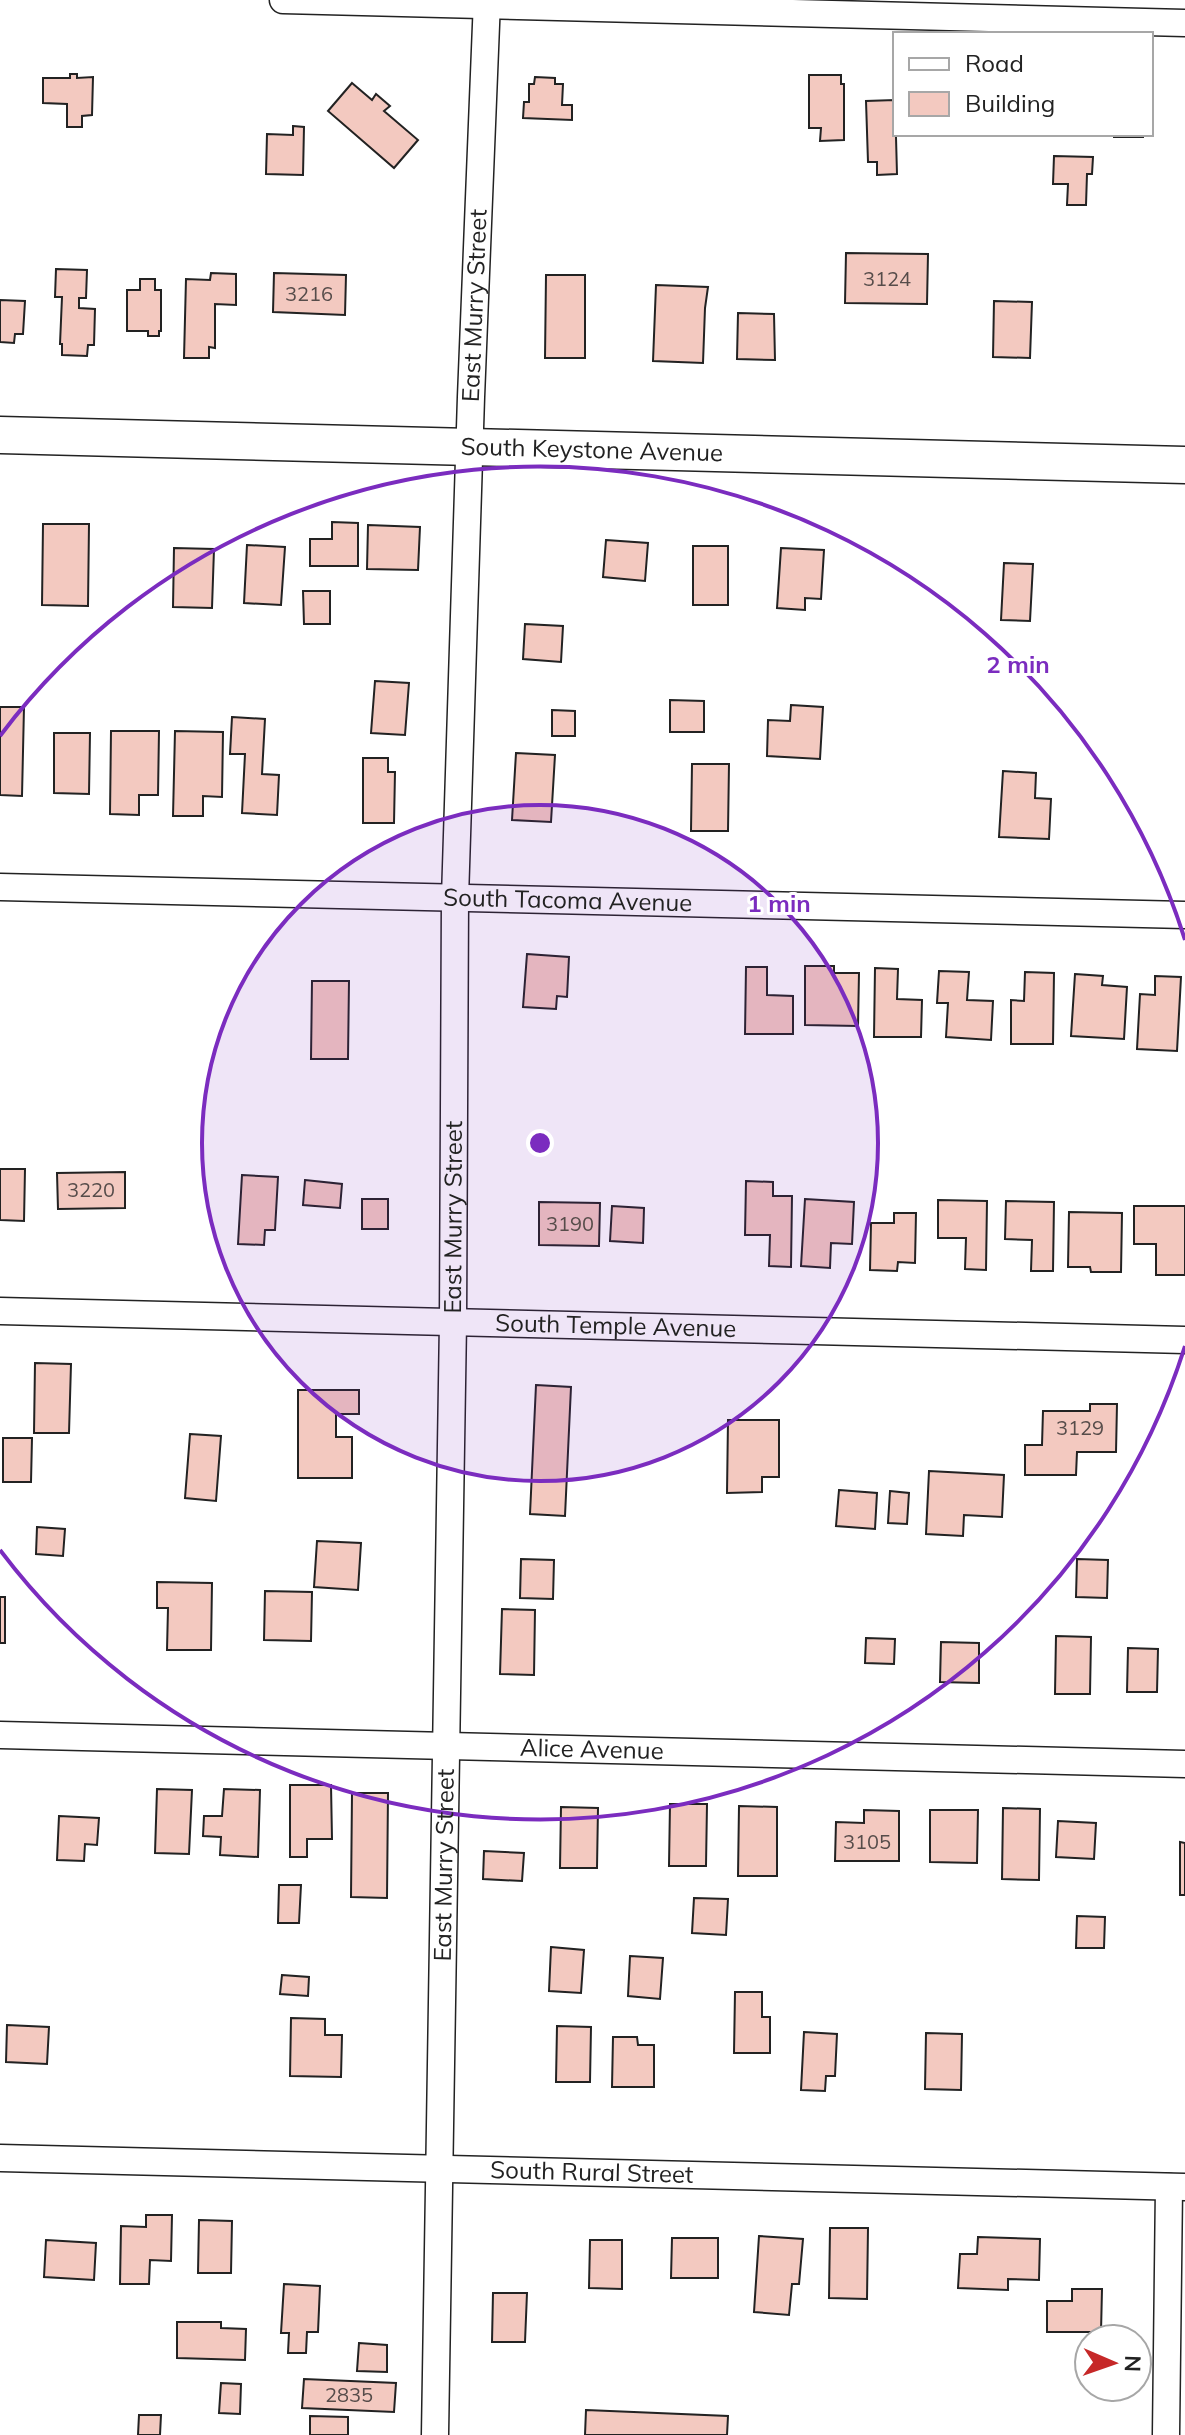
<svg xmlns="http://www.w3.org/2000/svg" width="1185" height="2435" viewBox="0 0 1185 2435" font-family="Mulish,sans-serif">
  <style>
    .building { fill: #f3c9c0; stroke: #222; stroke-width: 2 }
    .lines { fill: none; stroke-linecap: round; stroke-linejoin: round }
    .minor-casing { stroke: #222; stroke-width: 29 }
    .secondary-casing { stroke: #222; stroke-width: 39 }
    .minor { stroke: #fff; stroke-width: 26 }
    .secondary { stroke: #fff; stroke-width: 36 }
    .ring { fill: none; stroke: #7b2cbf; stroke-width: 4 }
    .labels { text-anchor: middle; stroke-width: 6; stroke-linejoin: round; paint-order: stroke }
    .number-label { font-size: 20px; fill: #564c4a }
    .street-label { font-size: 24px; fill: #222; stroke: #fff }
    .centre { fill: #7b2cbf; stroke: #fff; stroke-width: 4 }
    .ring-label { font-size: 24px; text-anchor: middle; font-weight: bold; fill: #7b2cbf; stroke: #fff; stroke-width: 6; stroke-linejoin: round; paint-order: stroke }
  </style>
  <rect width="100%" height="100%" fill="#fff"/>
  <!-- building -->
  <g class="building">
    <polygon points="70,74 77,74 77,78 93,77 92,115 82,116 82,127 67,127 67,104 43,103 43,78 70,78"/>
    <polygon points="809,75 841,75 841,84 844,84 844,140 820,141 821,128 809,128"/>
    <polygon points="535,77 555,78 555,84 563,84 562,105 572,105 572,120 523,118 524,102 529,102 529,84 534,84"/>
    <polygon points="352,83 372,100 376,94 390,106 384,111 418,140 394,168 328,111"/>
    <polygon points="895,100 897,174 877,175 877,162 868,162 866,101"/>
    <polygon points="293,126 304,127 303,175 266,174 267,134 293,135"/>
    <rect x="1114" y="134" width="29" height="3"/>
    <polygon points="1054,156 1093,157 1092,174 1087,174 1086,205 1067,205 1068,184 1053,184"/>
    <polygon points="846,253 928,254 927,304 845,303"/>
    <polygon points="56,269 87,270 86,298 79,298 79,308 95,309 94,345 88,345 87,356 62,355 62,344 60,344 62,297 55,297"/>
    <polygon points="211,273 236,274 236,305 215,304 215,348 209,347 209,358 184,358 186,279 210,280"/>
    <polygon points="274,273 346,275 345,315 273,312"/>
    <polygon points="546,275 585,275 585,358 545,358"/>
    <polygon points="140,279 155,279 155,290 161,290 161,331 159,331 159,336 148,336 148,331 127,331 127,290 140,290"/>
    <polygon points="656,285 708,287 705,308 703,363 653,361"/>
    <polygon points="0,300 25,301 23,334 15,334 14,343 0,342"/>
    <polygon points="994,301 1032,302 1030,358 993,357"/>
    <polygon points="738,313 774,314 775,360 737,359"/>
    <polygon points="332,522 358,523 358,566 310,566 310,539 332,539"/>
    <polygon points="43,524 89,524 88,606 42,605"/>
    <polygon points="368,525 420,527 418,570 367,569"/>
    <polygon points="606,540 648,543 645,581 603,577"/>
    <polygon points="247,545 285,547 281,605 244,603"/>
    <rect x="693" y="546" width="35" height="59"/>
    <polygon points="174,548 214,549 212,608 173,607"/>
    <polygon points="781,548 824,550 821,599 805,598 805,610 777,608"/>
    <polygon points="1004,563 1033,564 1030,621 1001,620"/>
    <polygon points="303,591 330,591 330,624 304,624"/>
    <polygon points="525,624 563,626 561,662 523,659"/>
    <polygon points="375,681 409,683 405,735 371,733"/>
    <polygon points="670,700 704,701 704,732 670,732"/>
    <polygon points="791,705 823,707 820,759 767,756 768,720 790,721"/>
    <polygon points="0,707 24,707 22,796 0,795"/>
    <polygon points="552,710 575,711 575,736 552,736"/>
    <polygon points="232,717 265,719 262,774 279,775 277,815 242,813 245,754 230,754"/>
    <polygon points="111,731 159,731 158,795 139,795 139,815 110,814"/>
    <polygon points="175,731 223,732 222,797 203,796 203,816 173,816"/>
    <polygon points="54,733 90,733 89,794 54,793"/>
    <polygon points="516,753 555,755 551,822 512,820"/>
    <polygon points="363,758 388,758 388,772 395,772 394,823 363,823"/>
    <polygon points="692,764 729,764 728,831 691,831"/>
    <polygon points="1003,771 1036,773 1035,798 1051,799 1049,839 999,837"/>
    <polygon points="527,954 569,957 567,997 557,996 556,1009 523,1007"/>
    <polygon points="805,966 834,966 834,973 859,973 858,1026 805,1025"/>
    <polygon points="746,967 767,967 767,995 793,996 793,1034 745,1034"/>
    <polygon points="875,968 898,969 897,999 922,1000 921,1037 874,1037"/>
    <polygon points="939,971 969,972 967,1000 993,1001 991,1040 946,1037 948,1003 937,1003"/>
    <polygon points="1025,972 1054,973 1053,1044 1011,1044 1011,1000 1024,1001"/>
    <polygon points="1075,974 1103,976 1102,985 1127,987 1124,1039 1071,1036"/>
    <polygon points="1155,976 1181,977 1177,1051 1137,1049 1140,994 1155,995"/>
    <polygon points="312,981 349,981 348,1059 311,1059"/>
    <polygon points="0,1169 25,1169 24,1221 0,1220"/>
    <polygon points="125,1172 125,1208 58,1209 57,1173"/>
    <polygon points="242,1175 278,1177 275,1230 265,1230 264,1245 238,1244"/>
    <polygon points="305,1180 342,1184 340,1208 303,1205"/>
    <polygon points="746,1181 773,1182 773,1196 792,1196 791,1267 769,1266 770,1235 745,1235"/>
    <rect x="362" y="1199" width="26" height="30"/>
    <polygon points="805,1199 854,1202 852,1244 831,1243 830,1268 801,1266"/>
    <polygon points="938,1200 987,1201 986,1270 965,1269 966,1238 938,1238"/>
    <polygon points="1006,1201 1054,1202 1053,1271 1031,1271 1032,1240 1005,1239"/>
    <polygon points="539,1202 600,1203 599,1246 539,1245"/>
    <polygon points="612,1206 644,1208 643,1243 610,1241"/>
    <polygon points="1134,1206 1185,1206 1185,1275 1156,1275 1156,1244 1134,1244"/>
    <polygon points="1069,1212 1122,1213 1121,1272 1091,1272 1090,1267 1068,1267"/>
    <polygon points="894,1213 916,1213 915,1263 898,1262 897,1271 870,1270 871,1223 894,1223"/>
    <polygon points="35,1363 71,1364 69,1433 34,1433"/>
    <polygon points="536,1385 571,1387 565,1516 530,1514"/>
    <polygon points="298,1390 359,1390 359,1414 336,1414 336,1437 352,1437 352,1478 298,1478"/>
    <polygon points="1090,1404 1117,1404 1116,1452 1077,1452 1076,1475 1025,1475 1025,1445 1042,1445 1043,1411 1090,1411"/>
    <polygon points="728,1420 779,1420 779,1477 762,1477 762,1492 727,1493"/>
    <polygon points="190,1434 221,1436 216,1501 185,1498"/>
    <polygon points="3,1438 32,1438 31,1482 3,1482"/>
    <polygon points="929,1471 1004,1475 1002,1517 964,1515 963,1536 926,1534"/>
    <polygon points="839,1490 877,1493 875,1529 836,1526"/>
    <polygon points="890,1491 909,1493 907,1524 888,1523"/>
    <polygon points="37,1527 65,1529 63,1556 36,1554"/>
    <polygon points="317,1541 361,1543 358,1590 314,1587"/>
    <polygon points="521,1559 554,1560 553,1599 520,1598"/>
    <polygon points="1077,1559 1108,1560 1107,1598 1076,1597"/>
    <polygon points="157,1582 212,1583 211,1650 167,1650 168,1608 157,1608"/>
    <polygon points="265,1591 312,1592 311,1641 264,1640"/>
    <rect x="0" y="1597" width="5" height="46"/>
    <polygon points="502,1609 535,1610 534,1675 500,1674"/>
    <polygon points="1056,1636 1091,1637 1090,1694 1055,1694"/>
    <polygon points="866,1638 895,1639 894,1664 865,1663"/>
    <polygon points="941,1642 979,1643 979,1683 940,1682"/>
    <polygon points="1128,1648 1158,1649 1157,1692 1127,1692"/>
    <polygon points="290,1785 331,1785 332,1839 307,1839 307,1857 290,1857"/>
    <polygon points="157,1789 192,1790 189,1854 155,1853"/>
    <polygon points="224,1789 260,1790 258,1857 220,1855 221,1837 203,1836 204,1816 222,1816"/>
    <polygon points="352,1793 388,1793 387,1898 351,1897"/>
    <polygon points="670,1804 707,1804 706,1866 669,1866"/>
    <polygon points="739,1806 777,1807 777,1876 738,1876"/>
    <polygon points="561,1807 598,1808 597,1868 560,1868"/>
    <polygon points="1003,1808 1040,1809 1039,1880 1002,1879"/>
    <polygon points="864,1810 899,1811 899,1861 835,1861 836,1822 864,1823"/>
    <polygon points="930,1810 978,1810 977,1863 930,1862"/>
    <polygon points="59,1816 99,1818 97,1845 85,1844 84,1861 57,1860"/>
    <polygon points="1058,1821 1096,1823 1094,1859 1056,1857"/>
    <polygon points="1180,1842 1185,1843 1185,1895 1180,1895"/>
    <polygon points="484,1851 524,1853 522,1881 483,1879"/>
    <polygon points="279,1885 301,1885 299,1923 278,1923"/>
    <polygon points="694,1898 728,1899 726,1935 692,1933"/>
    <polygon points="1077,1916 1105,1917 1104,1948 1076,1948"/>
    <polygon points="551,1947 584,1950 581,1993 549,1991"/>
    <polygon points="630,1956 663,1958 660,1999 628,1996"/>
    <polygon points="282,1975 309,1977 308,1996 280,1994"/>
    <polygon points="735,1992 762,1992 762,2017 770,2017 770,2053 734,2053"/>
    <polygon points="291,2018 325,2019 325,2035 342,2035 341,2077 290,2076"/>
    <polygon points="7,2025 49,2027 47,2064 6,2062"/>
    <polygon points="557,2026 591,2027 590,2082 556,2082"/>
    <polygon points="804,2032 837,2034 835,2076 826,2076 825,2091 801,2090"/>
    <polygon points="926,2033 962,2034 961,2090 925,2089"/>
    <polygon points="613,2037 637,2037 638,2045 654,2045 654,2087 612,2087"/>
    <polygon points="146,2215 172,2215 171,2261 150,2260 149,2284 120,2284 121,2226 146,2227"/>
    <polygon points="199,2220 232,2221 231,2273 198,2273"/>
    <polygon points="830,2228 868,2228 867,2299 829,2298"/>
    <polygon points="759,2236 803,2239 799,2284 792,2284 789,2315 754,2312"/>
    <polygon points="978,2237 1040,2239 1039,2280 1008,2279 1008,2290 958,2288 960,2254 977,2254"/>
    <polygon points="672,2238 718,2238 718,2278 671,2278"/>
    <polygon points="46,2240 96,2243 94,2280 44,2277"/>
    <polygon points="590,2240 622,2240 622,2289 589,2288"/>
    <polygon points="284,2284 320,2286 318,2332 307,2332 306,2353 288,2353 289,2333 281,2333"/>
    <polygon points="1072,2289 1102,2289 1101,2332 1047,2332 1047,2301 1072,2301"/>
    <polygon points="493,2293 527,2293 525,2342 492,2342"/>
    <polygon points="177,2322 221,2322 221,2328 246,2329 245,2360 177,2358"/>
    <polygon points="359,2343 387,2345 387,2372 357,2371"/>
    <polygon points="304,2379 396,2383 394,2412 302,2408"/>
    <polygon points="221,2383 241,2384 240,2414 219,2413"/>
    <polygon points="586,2410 728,2416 727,2435 585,2435"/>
    <polygon points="139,2415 161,2415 160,2435 138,2435"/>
    <polygon points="310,2416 348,2417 348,2435 310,2435"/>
  </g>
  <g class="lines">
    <!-- minor casing -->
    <g class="minor-casing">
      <g id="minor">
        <polyline points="283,0 1185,23"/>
        <path id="s1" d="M0 887 1185 915"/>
        <path id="s2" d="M0 1311 1185 1340"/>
        <path id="s3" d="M0 1735 1185 1764"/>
        <path id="s4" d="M0 2158 1185 2187"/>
        <path id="s5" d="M435 2435 453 1322 455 898 471 397 487 0"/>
        <polyline points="1166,2435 1169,2187"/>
      </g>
    </g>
    <!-- secondary casing -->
    <g class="secondary-casing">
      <g id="secondary">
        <path id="s6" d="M0 435 1185 465"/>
      </g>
    </g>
    <!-- minor -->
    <use href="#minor" class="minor"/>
    <!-- secondary -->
    <use href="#secondary" class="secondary"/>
  </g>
  <!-- distance rings -->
  <circle cx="540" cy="1143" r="338" fill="#7b2cbf" fill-opacity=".12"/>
  <g class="ring">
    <circle cx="540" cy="1143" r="338"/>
    <path d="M1185 1346A676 676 0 0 1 0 1550M0 736A676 676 0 0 1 1185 940"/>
  </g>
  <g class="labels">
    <!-- number labels -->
    <g class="number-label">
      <text x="887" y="286">3124</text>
      <text x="309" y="301">3216</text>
      <text x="91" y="1197">3220</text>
      <text x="570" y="1231">3190</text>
      <text x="1080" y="1435">3129</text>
      <text x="867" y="1849">3105</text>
      <text x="349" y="2402">2835</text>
    </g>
    <!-- street labels -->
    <g class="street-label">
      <text dy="8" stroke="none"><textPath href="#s5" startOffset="2130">East Murry Street</textPath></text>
      <text dy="8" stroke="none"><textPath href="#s6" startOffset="592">South Keystone Avenue</textPath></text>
      <text dy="8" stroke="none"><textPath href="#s1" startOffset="568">South Tacoma Avenue</textPath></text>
      <text dy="8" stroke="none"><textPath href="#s5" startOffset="1218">East Murry Street</textPath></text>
      <text dy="8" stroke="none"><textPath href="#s2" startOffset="616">South Temple Avenue</textPath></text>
      <text dy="8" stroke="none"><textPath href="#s3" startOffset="592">Alice Avenue</textPath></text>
      <text dy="8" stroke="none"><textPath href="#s5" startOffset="570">East Murry Street</textPath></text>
      <text dy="8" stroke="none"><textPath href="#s4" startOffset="592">South Rural Street</textPath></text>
    </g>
  </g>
  <circle cx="540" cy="1143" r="12" class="centre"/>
  <g class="ring-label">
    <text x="1018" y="673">2 min</text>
    <text x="779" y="912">1 min</text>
  </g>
  <!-- legend -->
  <rect x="893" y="32" width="260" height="104" fill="#ffffff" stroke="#a7a7a7" stroke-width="2"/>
  <rect x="909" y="58" width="40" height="12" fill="#ffffff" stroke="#a7a7a7" stroke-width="2"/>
  <text x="965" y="72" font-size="24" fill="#222222">Road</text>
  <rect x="909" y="92" width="40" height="24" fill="#f3c9c0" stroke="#a7a7a7" stroke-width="2"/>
  <text x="965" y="112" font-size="24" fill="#222222">Building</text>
  <!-- north arrow -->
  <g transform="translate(1113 2363) rotate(92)"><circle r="38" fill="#ffffff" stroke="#a7a7a7" stroke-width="2"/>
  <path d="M0-6L14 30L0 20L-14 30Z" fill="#c62828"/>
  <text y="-12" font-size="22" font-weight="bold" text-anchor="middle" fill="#222222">N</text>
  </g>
</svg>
